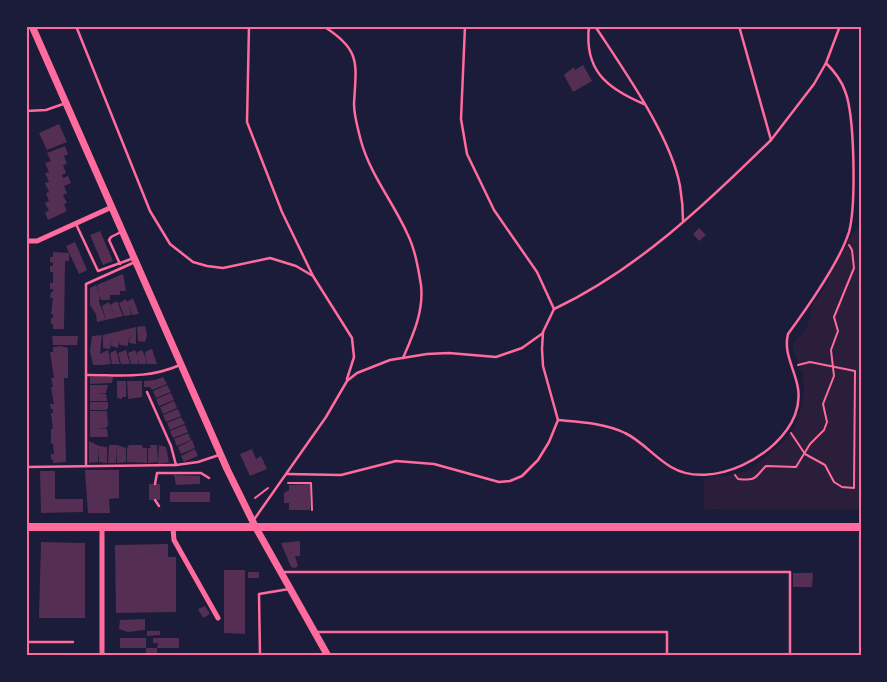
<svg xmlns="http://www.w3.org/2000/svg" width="887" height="682" viewBox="0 0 887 682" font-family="'Fira Sans Condensed',sans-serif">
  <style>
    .green { fill: #2a1e3b }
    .building { fill: #542f53 }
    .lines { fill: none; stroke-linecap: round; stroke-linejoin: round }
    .path { stroke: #ff6b9d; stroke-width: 2 }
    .service { stroke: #ff6b9d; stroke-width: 2.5 }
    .minor { stroke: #ff6b9d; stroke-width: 5 }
    .secondary { stroke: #ff6b9d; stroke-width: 7 }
    .primary { stroke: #ff6b9d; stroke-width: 8 }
    .neatline { fill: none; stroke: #ff6b9d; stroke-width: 2 }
  </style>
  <rect width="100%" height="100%" fill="#1b1b3a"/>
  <!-- green -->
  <g class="green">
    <polygon points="860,228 860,510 704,509 704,480 708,477 727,476 750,470 784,441 793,430 801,408 804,391 803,375 793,350 793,344 807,327 813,303 821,293 852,233"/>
    <polygon points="861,534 861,656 858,656 858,535"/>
  </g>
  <!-- building -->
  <g class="building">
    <polygon points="583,65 592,81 573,92 564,75 574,67 575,70"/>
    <polygon points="59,124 67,142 47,150 39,133"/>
    <polygon points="65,146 68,154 64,156 67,164 63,165 66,173 62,175 63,178 68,176 71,183 64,186 67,193 63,195 67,203 64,204 67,211 48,220 45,212 49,211 45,203 49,201 46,193 49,192 45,183 49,182 45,173 49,172 45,163 51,161 47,153"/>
    <polygon points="699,228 706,235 699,241 693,234"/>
    <polygon points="100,231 113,261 103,265 90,235"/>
    <polygon points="75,242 87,270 79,274 66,246"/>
    <polygon points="53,252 69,253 69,261 65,261 64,329 53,329 53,324 51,324 51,318 53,318 53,314 51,314 53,298 50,298 51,292 53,292 53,289 50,289 50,283 53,283 53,272 50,272 50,266 53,266 53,263 50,262 50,257 53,257"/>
    <polygon points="123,274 126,291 120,291 120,295 110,295 110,300 101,300 97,285"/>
    <polygon points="96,285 100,295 99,302 106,320 97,322 96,314 90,305 90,288"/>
    <polygon points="133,298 139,314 132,315 129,305 131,315 124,316 119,303 126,299 127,302"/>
    <polygon points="117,301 123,316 115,318 110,305"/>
    <polygon points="109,302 115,318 106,320 102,306"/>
    <polygon points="145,326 147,335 145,342 138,341 137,327"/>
    <polygon points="136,327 136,344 129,343 131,334 128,343 128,346 120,345 119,342 118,348 111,346 112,338 110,349 103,348 103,335"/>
    <polygon points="102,335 100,354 108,350 111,364 103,365 102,356 103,365 93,365 90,351 92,336"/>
    <polygon points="52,336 78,336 77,345 53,345"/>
    <polygon points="61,346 68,348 68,378 64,378 66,462 53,463 53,459 51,460 51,454 54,454 53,443 51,444 51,429 53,429 51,413 53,413 53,409 51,409 50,404 54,404 51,387 53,387 51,378 54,378 50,352 53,352 53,347"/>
    <polygon points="152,349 157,364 147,364 145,352"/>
    <polygon points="116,350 120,364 112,364 110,353"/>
    <polygon points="126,350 130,364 121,364 118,353"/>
    <polygon points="135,350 138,357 138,364 131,364 128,353"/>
    <polygon points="142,350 146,358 146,364 139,364 137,352"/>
    <polygon points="90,377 113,377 112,383 90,384"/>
    <polygon points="163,377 167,384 152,390 150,387 144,387 144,381 155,380"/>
    <polygon points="117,381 126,381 126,397 122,397 122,399 117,398"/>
    <polygon points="127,381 135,381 135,392 135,381 142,381 142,397 128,399"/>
    <polygon points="90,385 108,385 106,393 97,393 106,394 107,401 90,401"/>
    <polygon points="167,385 171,392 156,398 153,391"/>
    <polygon points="171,393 174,400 159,406 156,399"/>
    <polygon points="174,401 177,408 163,414 160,407"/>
    <polygon points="90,402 108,402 108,408 106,410 90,410"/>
    <polygon points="178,409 181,416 166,422 163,415"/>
    <polygon points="90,411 107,411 108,425 106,428 97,428 107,429 108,437 90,437"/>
    <polygon points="181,417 185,424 170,430 167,423"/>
    <polygon points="185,425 188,432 173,438 170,431"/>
    <polygon points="188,433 191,440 177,446 174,439"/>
    <polygon points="192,440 195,448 181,454 178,447"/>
    <polygon points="89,441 99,446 98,462 89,463"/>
    <polygon points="109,445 117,445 116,463 108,463"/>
    <polygon points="117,445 126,448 126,462 117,463"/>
    <polygon points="129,445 142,445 143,448 147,448 147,463 127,462 127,448"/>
    <polygon points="150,445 157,445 158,462 148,463 148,448 151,448"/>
    <polygon points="159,445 166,447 169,462 158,464"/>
    <polygon points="99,446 107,447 107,463 99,462"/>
    <polygon points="195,449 198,456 184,462 181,456"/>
    <polygon points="252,449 256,459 261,456 267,469 250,476 240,454"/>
    <polygon points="85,470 119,470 119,498 109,499 110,513 88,513"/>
    <polygon points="40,471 55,471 55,499 83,499 83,512 41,513"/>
    <polygon points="174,475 200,476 200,484 176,485"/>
    <rect x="149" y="484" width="11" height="16"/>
    <polygon points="310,484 310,510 289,510 289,503 284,503 284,493 289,490 289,485"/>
    <rect x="170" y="492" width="40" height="10"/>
    <polygon points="300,541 300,556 295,556 298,566 295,568 291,567 281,543"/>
    <polygon points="41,542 85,543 85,618 39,618"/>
    <polygon points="168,544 168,557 176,557 176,612 116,613 115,545"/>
    <polygon points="224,570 245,570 245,634 224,633"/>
    <rect x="248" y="572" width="11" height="6"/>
    <polygon points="793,573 813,573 812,587 793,587"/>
    <polygon points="205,606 210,614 203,618 198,609"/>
    <polygon points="145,619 145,630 128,632 119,629 120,620"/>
    <polygon points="147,631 160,631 160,635 147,636"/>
    <rect x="120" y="638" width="26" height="10"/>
    <polygon points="153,638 179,638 179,648 157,648 158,643 153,643"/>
    <polygon points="146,648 157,648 157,654 146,655"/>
  </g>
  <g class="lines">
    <!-- path -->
    <g class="path">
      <polyline points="791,433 805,454 825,465 834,482 842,487 854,488 855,371 810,362 798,365"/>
      <path d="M735 475 738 479C757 481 754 478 766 466L796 467 810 444 824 430 827 422 823 404 834 376 831 350 838 331 834 317 854 268 852 250 849 245"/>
      <polyline points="288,483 311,483 312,510"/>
      <polyline points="255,498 268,488"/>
    </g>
    <!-- service -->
    <g class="service">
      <polyline points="76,26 150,211 170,244 193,262 207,266 223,268 270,258 296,266 313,276"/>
      <polyline points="249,26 247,122 282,212 313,276 352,338 354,357 347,379"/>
      <path d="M323 26C362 50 356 64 354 104 354 116 358 129 361 141 370 174 393 202 407 233 415 249 418 267 421 285 424 311 413 335 403 358"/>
      <polyline points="465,26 461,119 467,154 494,210 537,272 554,309"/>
      <path d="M589 26C584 70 606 88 644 104"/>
      <path d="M595 26C623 69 671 136 680 186 682 198 683 209 683 221"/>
      <polyline points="26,111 46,110 66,103"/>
      <polyline points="771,140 814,84 826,63"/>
      <polyline points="76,224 98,271 134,258"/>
      <polyline points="120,264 109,240 111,237 121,232"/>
      <path d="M554 309C637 270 707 203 771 140L739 26"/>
      <path d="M87 375C121 375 148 379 180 365"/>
      <polyline points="147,392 171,446 176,465 198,462 219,455"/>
      <path d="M558 420C580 422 605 423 625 433 642 441 654 457 671 467 711 491 779 456 795 415 808 381 781 362 788 334 807 308 840 261 849 232 856 206 855 116 845 91 841 79 834 71 826 63L840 26"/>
      <polyline points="86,466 86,284 135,262"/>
      <polyline points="26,467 176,465"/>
      <polyline points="287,474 341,475 396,461 434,464 499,482 510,481 522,476 538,460 549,442 558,420 543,366 542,349 543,332 554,309"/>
      <polyline points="155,484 157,473 201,473 209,478"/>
      <polyline points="155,500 159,506"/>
      <polyline points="253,521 326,417 347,381 357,373 390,360 427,354 449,353 496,357 522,348 543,333"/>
      <polyline points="282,572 790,572 790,656"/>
      <polyline points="317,632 667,632 667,656"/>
      <polyline points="26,642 73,642"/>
      <polyline points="260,656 259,594 289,589"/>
    </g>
    <!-- minor -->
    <g class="minor">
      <polyline points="26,241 37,241 112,207"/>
      <polyline points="173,528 174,540 218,618"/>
      <polyline points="102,656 102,528"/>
    </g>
    <!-- secondary -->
    <polyline class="secondary" points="32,26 227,469 256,528 328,656"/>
    <!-- primary -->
    <polyline class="primary" points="26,527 861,527"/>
  </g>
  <!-- border -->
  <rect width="887" height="682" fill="none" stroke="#1b1b3a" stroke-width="55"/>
  <rect x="28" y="28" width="832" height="626" class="neatline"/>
</svg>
